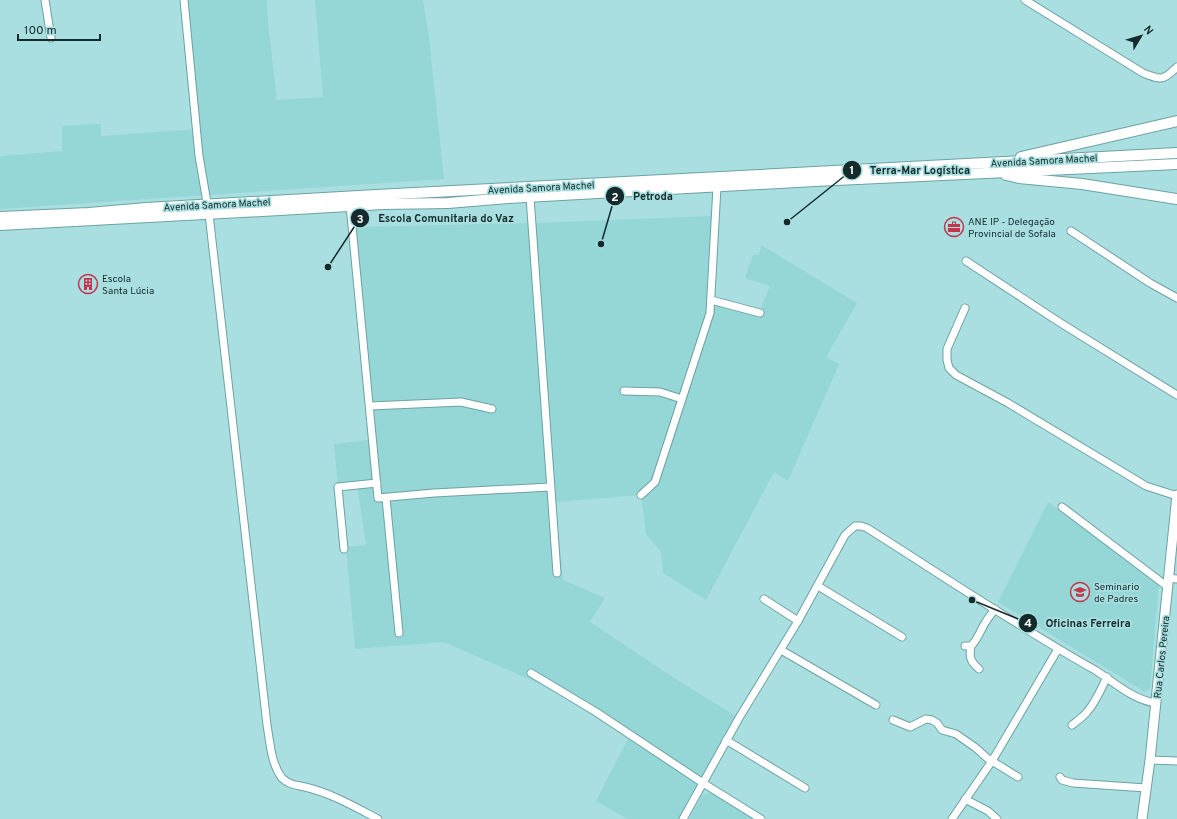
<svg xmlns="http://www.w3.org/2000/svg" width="1177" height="819" viewBox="0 0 1177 819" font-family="Overpass,sans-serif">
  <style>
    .built { fill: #95d6d7 }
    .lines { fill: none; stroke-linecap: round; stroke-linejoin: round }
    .minor-casing { stroke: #6da2a2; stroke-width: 9 }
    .major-casing { stroke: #6da2a2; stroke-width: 11 }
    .highway-casing { stroke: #6da2a2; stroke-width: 12 }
    .minor { stroke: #fff; stroke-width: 7 }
    .major { stroke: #fff; stroke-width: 9 }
    .highway { stroke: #fff; stroke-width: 10 }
    .labels { text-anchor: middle; stroke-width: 3.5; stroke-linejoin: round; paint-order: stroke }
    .street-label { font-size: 10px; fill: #152b2b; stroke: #a9dfe0 }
    .poi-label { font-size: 10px; fill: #152b2b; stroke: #a9dfe0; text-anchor: start }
    .leader { fill: none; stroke: #152b2b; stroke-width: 1.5 }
    .callout-dot { fill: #152b2b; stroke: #a9dfe0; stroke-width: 1.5 }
    .mark-label { font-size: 12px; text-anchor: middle; font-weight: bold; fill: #fff }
    .callout-label { font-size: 11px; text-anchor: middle; font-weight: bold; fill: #152b2b; stroke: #a9dfe0; stroke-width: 3.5; stroke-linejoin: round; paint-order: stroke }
  </style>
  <rect width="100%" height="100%" fill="#a9dfe0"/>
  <!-- built -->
  <g class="built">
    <polygon points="184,0 267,0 268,23 277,100 323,97 315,0 423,0 429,38 444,179 0,209 0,156 62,151 62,126 101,124 101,136 199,129"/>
    <polygon points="711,216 709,300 758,315 770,286 745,278 753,255 759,255 761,245 857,303 826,357 839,364 788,481 774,472 706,600 663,573 661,552 646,534 641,495 555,502 563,580 605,598 590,622 674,678 736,716 679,819 627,819 596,801 629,737 547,687 444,642 355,649 346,547 366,545 357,485 338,485 334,444 375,439 355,227 536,223"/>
    <polygon points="1048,502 1159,583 1150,688 1145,692 998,602"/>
    <polygon points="711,792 754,819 689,819 702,796"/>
  </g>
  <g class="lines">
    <!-- minor casing -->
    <g class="minor-casing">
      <g id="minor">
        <polyline points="45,0 51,38"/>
        <path d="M184 0 199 156 209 214 267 725C270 742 271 764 282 778 289 785 296 785 305 787 331 793 355 807 378 819"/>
        <path d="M1025 0 1143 73C1161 80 1163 81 1177 67"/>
        <polyline points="530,197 557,573"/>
        <polyline points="350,205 378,498 434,493 550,487"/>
        <polyline points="1071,231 1150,283 1177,298"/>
        <polyline points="966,261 1059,322 1177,395"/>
        <polyline points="711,300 760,313"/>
        <polyline points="965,308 947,349 947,360 949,368 956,375 1008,403 1146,486 1177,496"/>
        <polyline points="624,391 660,392 682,399"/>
        <polyline points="370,406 461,402 492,409"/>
        <polyline points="641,495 655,482 710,313 717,187"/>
        <polyline points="386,498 399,633"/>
        <polyline points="1062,507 1168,587"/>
        <polyline points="344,549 338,487 377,483"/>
        <polyline points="1168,578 1177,579"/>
        <polyline points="818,586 902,637"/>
        <polyline points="764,599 798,621"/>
        <path d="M965 646H971C978 639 980 631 985 623 988 618 992 613 995 609"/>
        <path d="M971 646C969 657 970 661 979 669"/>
        <polyline points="781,650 876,705"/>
        <polyline points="531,673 596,712 703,783 761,819"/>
        <polyline points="893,720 910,727 926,719 932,720 937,723 942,730 956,734 976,748 987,758 1018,777"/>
        <path d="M1072 725C1077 721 1083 717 1087 712 1096 702 1101 689 1107 677"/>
        <polyline points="726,740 805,788"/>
        <polyline points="1150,760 1177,761"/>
        <polyline points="1060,777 1062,780 1073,783 1146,788"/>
        <polyline points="965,799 988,811 997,819"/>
        <path d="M683 819 739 718 798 621 845 535 855 526H861L867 528C943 576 1017 626 1095 670 1114 682 1133 700 1156 703"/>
        <polyline points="952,819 992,761 1058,649"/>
      </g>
    </g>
    <!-- major casing -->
    <g class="major-casing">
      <polyline id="major" points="1142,819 1150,760 1177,495"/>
    </g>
    <!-- highway casing -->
    <g class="highway-casing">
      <g id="highway">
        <polyline points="1021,157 1177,121"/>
        <polyline points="1006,175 1019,178 1082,184 1177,199"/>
        <polyline points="0,217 89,213 146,208 376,195 1177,153"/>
        <polyline points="0,225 280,210 383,204 448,203 508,198 815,181 1177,164"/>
      </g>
    </g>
    <!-- minor -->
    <use href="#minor" class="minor"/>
    <!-- major -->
    <use href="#major" class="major"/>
    <!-- highway -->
    <use href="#highway" class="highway"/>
  </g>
  <!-- icons -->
  <defs>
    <g id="office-ring" transform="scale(1)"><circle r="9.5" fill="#a9dfe0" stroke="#c5354b" stroke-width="1.5"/><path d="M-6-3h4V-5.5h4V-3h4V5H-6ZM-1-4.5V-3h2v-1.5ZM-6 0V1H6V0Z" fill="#c5354b"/></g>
    <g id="building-ring" transform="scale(1)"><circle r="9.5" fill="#a9dfe0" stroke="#c5354b" stroke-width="1.5"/><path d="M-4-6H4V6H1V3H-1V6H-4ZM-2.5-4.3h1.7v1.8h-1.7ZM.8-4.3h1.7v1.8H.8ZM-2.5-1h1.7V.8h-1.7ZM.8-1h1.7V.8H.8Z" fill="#c5354b"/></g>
    <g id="university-ring" transform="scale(1)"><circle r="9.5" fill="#a9dfe0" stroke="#c5354b" stroke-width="1.5"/><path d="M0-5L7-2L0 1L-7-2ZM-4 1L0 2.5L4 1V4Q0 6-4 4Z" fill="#c5354b"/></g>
  </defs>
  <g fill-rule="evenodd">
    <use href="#office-ring" x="954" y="227"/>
    <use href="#building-ring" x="88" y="284"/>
    <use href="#university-ring" x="1080" y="592"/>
  </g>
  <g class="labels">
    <!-- street labels -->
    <g class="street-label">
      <text transform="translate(1044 160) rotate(-3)" y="4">Avenida Samora Machel</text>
      <text transform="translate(541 187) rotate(-3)" y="4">Avenida Samora Machel</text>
      <text transform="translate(217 204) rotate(-3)" y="4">Avenida Samora Machel</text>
      <text transform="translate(1161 657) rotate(-84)" y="4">Rua Carlos Pereira</text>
    </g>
    <!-- poi labels -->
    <g class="poi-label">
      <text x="968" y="225">ANE IP - Delegação<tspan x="968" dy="12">Provincial de Sofala</tspan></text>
      <text x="102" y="282">Escola<tspan x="102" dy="12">Santa Lúcia</tspan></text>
      <text x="1094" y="590">Seminario<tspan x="1094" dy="12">de Padres</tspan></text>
    </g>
  </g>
  <!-- callouts -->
  <path class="leader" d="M787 222L852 170M601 244L615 196M328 267L360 218M972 600L1028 623"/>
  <g class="callout-dot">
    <circle cx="787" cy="222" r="4"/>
    <circle cx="601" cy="244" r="4"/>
    <circle cx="328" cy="267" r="4"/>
    <circle cx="972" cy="600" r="4"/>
    <circle cx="852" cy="170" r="10"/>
    <circle cx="615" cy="196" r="10"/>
    <circle cx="360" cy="218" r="10"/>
    <circle cx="1028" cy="623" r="10"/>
  </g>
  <g class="mark-label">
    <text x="852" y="174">1</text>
    <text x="615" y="201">2</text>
    <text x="360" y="223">3</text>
    <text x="1028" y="627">4</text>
  </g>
  <g class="callout-label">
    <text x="920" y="174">Terra-Mar Logística</text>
    <text x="653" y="200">Petroda</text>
    <text x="446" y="222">Escola Comunitaria do Vaz</text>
    <text x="1088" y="627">Oficinas Ferreira</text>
  </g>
  <!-- north arrow -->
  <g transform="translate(1141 36) rotate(52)" stroke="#a9dfe0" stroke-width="3" paint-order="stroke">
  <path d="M0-3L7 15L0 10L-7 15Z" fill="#152b2b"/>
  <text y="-6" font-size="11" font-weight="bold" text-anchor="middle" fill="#152b2b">N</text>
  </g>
  <!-- scale -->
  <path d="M18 34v6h82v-6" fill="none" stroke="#152b2b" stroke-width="2"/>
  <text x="24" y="34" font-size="12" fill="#152b2b" stroke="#a9dfe0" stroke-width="3" paint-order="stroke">100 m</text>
</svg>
